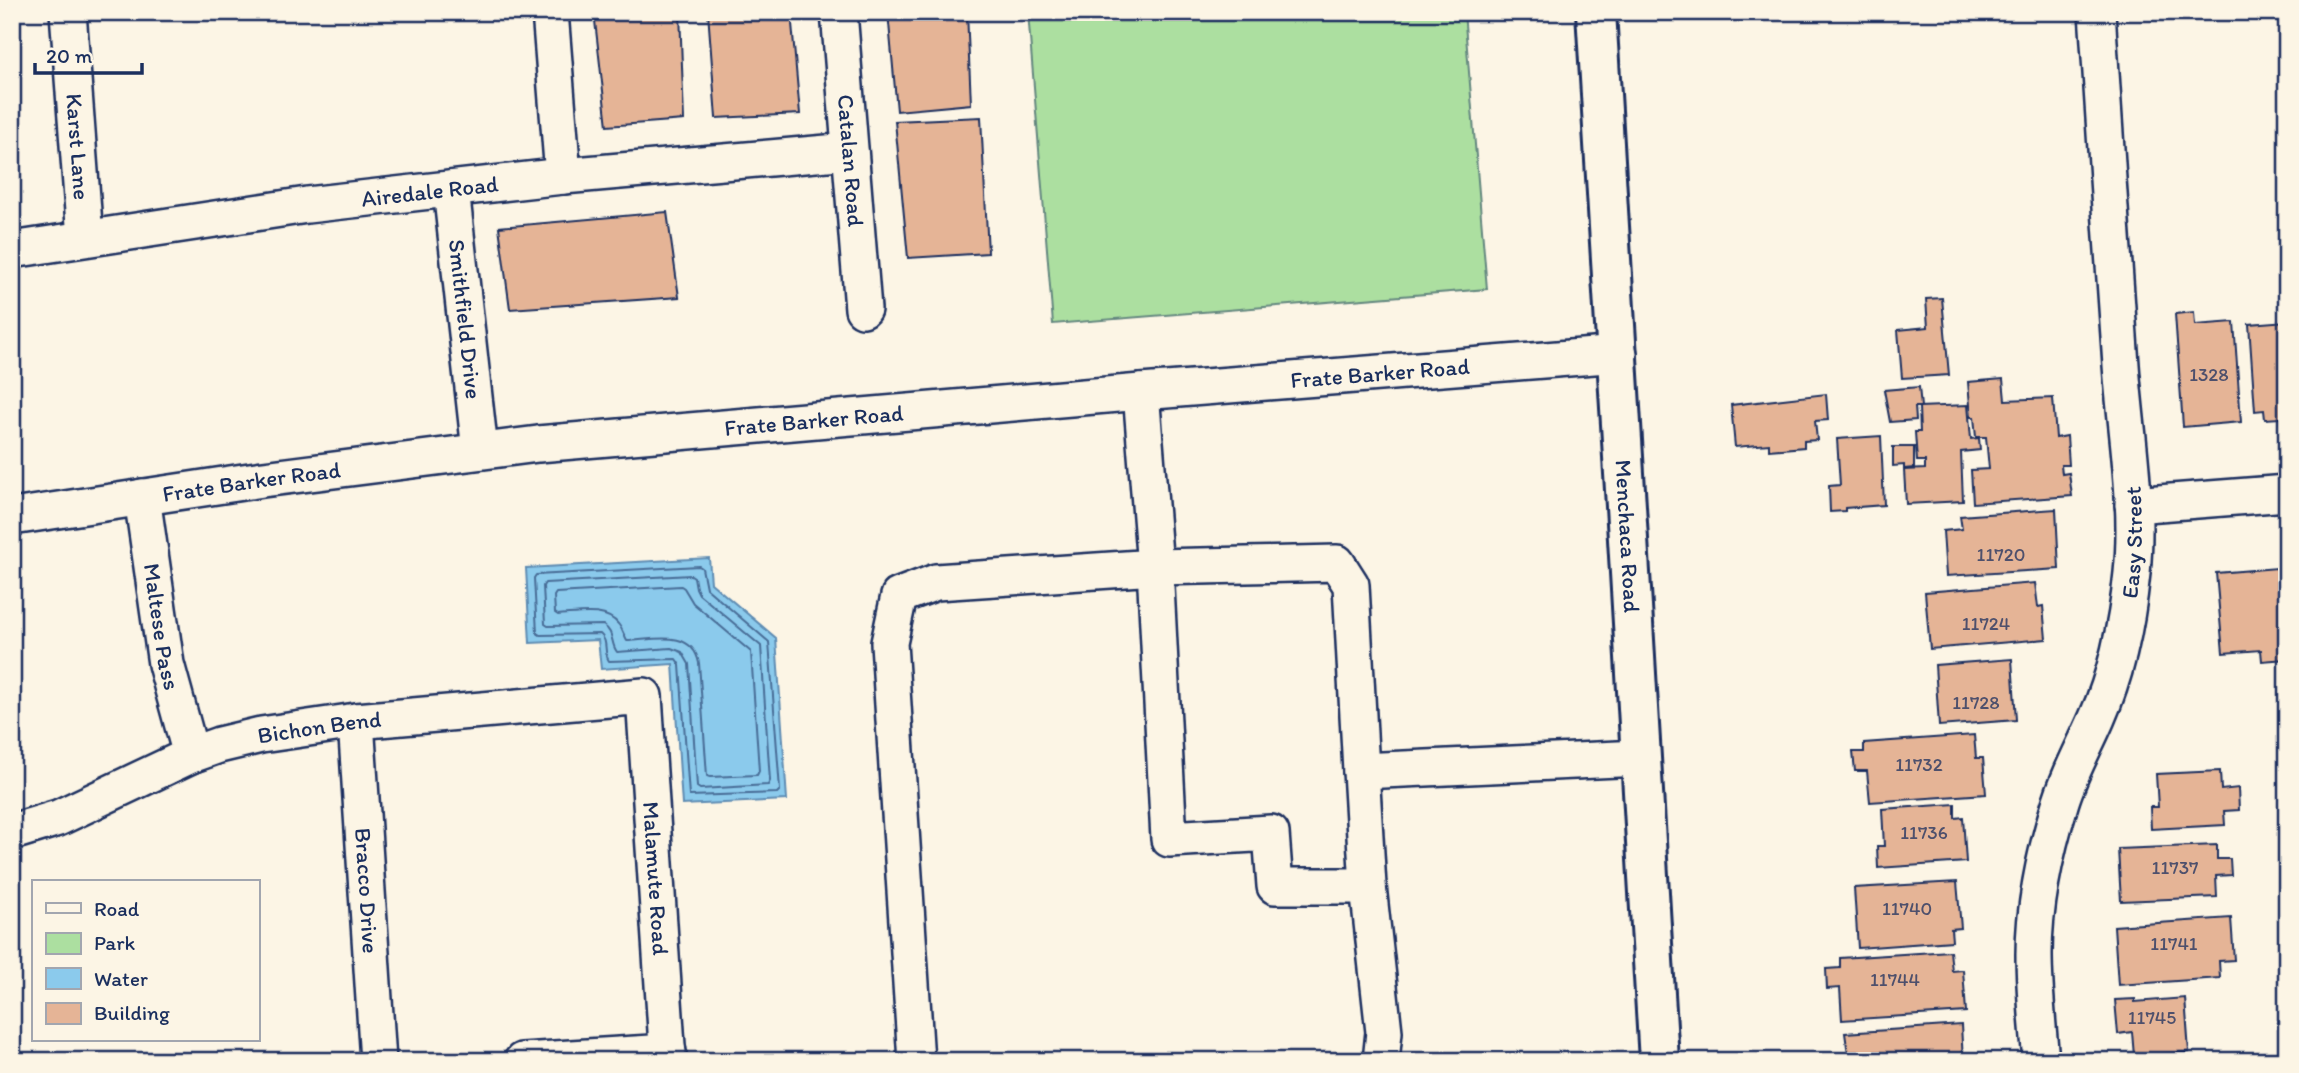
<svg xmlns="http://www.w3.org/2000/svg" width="2299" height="1073" viewBox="0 0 2299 1073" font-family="Itim,sans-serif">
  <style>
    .green { fill: #acdfa0; stroke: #64877f; stroke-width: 2 }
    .water { fill: #8bcaec; stroke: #5e8cb3; stroke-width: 2 }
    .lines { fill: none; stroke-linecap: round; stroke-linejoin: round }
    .shore { stroke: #486d97; stroke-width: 2 }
    .building { fill: #e5b496; stroke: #1b2f5e; stroke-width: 2 }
    .minor-casing { stroke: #1b2f5e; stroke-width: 40 }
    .major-casing { stroke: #1b2f5e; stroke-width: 44 }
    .minor { stroke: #fcf5e5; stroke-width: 35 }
    .major { stroke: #fcf5e5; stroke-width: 38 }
    .labels { text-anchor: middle; stroke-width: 6; stroke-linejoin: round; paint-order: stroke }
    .number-label { font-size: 19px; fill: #4e506c }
    .street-label { font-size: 23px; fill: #1b2f5e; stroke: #fcf5e5 }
  </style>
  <rect width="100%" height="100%" fill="#fcf5e5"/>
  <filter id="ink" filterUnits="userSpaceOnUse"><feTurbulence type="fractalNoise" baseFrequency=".0143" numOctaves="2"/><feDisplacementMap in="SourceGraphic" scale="14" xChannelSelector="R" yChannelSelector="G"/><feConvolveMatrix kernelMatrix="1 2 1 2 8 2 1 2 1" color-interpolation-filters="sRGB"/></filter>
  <g filter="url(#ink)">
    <!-- green -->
    <polygon class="green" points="1028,12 1464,12 1487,289 1053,324"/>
    <!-- water -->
    <polygon class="water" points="709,558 711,583 776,638 787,800 682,805 673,664 601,669 598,640 530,643 526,568"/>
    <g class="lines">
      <!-- shore -->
      <g class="shore">
        <path d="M699 566 702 568 706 588 769 642 780 790 777 793 689 796 680 665 676 659 609 661C603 653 609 641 600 634L540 635 537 633 534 578 536 575Z"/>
        <path d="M691 575 694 577 696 588 699 594 761 646 770 781 768 785 700 789 697 787 689 664 682 652 671 648 617 652C610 643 615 633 603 625L548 626 545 624 543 586 545 583Z"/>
        <path d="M681 586 684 588 693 603 751 652 759 771 757 775 710 777 707 776 699 663C692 628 653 640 627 641 624 636 623 630 619 625 606 607 577 614 558 615L555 613 554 596 556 593Z"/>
      </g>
    </g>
    <!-- building -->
    <g class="building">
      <polygon points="594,12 680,12 684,120 607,126"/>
      <polygon points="708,12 791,12 800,114 716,118"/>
      <polygon points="888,12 967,12 971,104 897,111"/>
      <polygon points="981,117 988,253 908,258 895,121"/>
      <polygon points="667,212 679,297 510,309 499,227"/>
      <polygon points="1942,298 1949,375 1902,378 1898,330 1928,327 1926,299"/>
      <polygon points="2194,312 2195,325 2234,322 2241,422 2183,427 2175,314"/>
      <polygon points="2287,321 2287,422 2280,423 2280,418 2265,419 2264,410 2255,411 2249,324"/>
      <polygon points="2003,379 2005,400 2053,398 2056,438 2067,436 2069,465 2061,465 2062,474 2069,473 2072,496 1973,503 1971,470 1989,469 1986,437 1976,437 1974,417 1971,417 1968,382"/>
      <polygon points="1919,387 1921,407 1915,407 1916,420 1890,422 1884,390"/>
      <polygon points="1826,394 1828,420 1815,421 1817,440 1804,441 1804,447 1769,450 1769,444 1735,447 1731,405"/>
      <polygon points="1968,405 1971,439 1979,438 1980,450 1961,452 1963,501 1906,504 1904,470 1925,469 1925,461 1917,461 1915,432 1920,432 1919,407"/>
      <polygon points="1881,436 1884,505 1845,508 1845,511 1830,512 1829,486 1840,485 1837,439"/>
      <polygon points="1893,447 1914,447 1914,468 1904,469 1904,465 1893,466"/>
      <polygon points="2056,509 2059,569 1946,576 1943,531 1962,529 1960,516"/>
      <polygon points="2277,568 2286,659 2262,661 2261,650 2223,653 2216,573"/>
      <polygon points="2035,583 2038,607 2043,606 2046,639 1930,649 1925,592"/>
      <polygon points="2012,659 2016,720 1939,726 1935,665"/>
      <polygon points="1974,735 1976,758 1983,758 1986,794 1870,802 1867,771 1855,771 1853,752 1864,752 1864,743"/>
      <polygon points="2220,771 2221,790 2238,788 2239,810 2224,811 2225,825 2151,829 2150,807 2158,807 2156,774"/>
      <polygon points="1955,804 1955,818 1963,817 1966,862 1878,868 1877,846 1884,846 1882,809"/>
      <polygon points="2217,845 2217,859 2230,859 2231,875 2216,876 2217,897 2121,901 2118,849"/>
      <polygon points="1957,882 1961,928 1951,929 1952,941 1858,948 1854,888"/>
      <polygon points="2231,918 2234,960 2219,961 2220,978 2118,985 2114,926"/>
      <polygon points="1950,951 1952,971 1963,970 1966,1012 1842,1020 1840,988 1827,989 1826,969 1840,968 1840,958"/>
      <polygon points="2185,998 2189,1052 2134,1056 2132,1032 2118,1034 2115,1000 2135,999 2135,1002"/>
      <polygon points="1961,1025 1963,1061 1849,1061 1845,1033"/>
    </g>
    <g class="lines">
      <!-- minor casing -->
      <g class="minor-casing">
        <g id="minor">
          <path id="s1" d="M68 12 85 238"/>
          <polyline points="550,12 563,176"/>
          <path id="s2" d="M839 12 863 309"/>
          <path id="s3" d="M451 189 480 451"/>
          <path id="s4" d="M12 250 307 205 563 176 850 151"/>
          <polyline points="1141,392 1155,567 1337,563 1351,585 1361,771 1640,758"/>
          <path id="s5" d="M142 497 166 664 191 755"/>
          <polyline points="2133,505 2287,493"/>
          <path id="s6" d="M12 517 263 479 538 444 1141 392 1619 354"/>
          <path id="s7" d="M356 721 378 1061"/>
          <polyline points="1361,771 1368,886 1384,1032 1381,1061"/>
          <path id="s8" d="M12 832 58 818 191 755 219 745 261 735 356 721 644 696 668 1061"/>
          <polyline points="522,1061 668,1052"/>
          <polyline points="916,1061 889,643 899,596 936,582 1155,567 1169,839 1271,833 1275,886 1368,886"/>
          <path id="s9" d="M2041 1061C2038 1025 2034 989 2034 954 2034 903 2046 849 2061 801 2070 772 2085 746 2097 718 2117 673 2127 622 2132 573 2139 504 2126 433 2121 365 2112 247 2105 130 2097 12"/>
        </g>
      </g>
      <!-- major casing -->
      <g class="major-casing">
        <g id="major">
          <path id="s10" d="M1596 12C1619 362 1637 711 1659 1061"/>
        </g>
      </g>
      <!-- minor -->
      <use href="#minor" class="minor"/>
      <!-- major -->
      <use href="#major" class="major"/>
    </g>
  </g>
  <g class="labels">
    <!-- number labels -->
    <g class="number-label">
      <text x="2209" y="381">1328</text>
      <text x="2001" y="561">11720</text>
      <text x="1986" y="630">11724</text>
      <text x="1976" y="709">11728</text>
      <text x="1919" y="771">11732</text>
      <text x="1924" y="839">11736</text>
      <text x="2175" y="874">11737</text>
      <text x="1907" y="915">11740</text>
      <text x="2174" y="950">11741</text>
      <text x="1895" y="986">11744</text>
      <text x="2152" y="1024">11745</text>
    </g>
    <!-- street labels -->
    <g class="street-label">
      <text dy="8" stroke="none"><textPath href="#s1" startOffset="135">Karst Lane</textPath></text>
      <text dy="8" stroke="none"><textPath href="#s2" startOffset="149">Catalan Road</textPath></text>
      <text dy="8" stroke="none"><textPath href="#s4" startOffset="422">Airedale Road</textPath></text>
      <text dy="8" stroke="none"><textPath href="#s3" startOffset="131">Smithfield Drive</textPath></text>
      <text dy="8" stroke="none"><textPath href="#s6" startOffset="1376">Frate Barker Road</textPath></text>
      <text dy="8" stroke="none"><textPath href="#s6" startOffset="808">Frate Barker Road</textPath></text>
      <text dy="8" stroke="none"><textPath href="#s6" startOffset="242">Frate Barker Road</textPath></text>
      <text dy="8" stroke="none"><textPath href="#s10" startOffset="525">Menchaca Road</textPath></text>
      <text dy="8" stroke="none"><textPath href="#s9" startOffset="534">Easy Street</textPath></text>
      <text dy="8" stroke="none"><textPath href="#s5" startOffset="131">Maltese Pass</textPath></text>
      <text dy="8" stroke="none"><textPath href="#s8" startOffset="327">Bichon Bend</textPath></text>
      <text dy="8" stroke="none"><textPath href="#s8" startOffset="836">Malamute Road</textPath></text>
      <text dy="8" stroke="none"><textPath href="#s7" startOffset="170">Bracco Drive</textPath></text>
    </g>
  </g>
  <!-- margin -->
  <rect width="2299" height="1073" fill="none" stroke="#fcf5e5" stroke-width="42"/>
  <rect x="21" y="21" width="2257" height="1031" fill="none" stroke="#1b2f5e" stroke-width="2.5" filter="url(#ink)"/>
  <!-- legend -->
  <rect x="32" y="880" width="228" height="161" fill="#fcf5e5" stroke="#a2a6af" stroke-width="2"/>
  <rect x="46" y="903" width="35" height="10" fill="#fcf5e5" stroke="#a2a6af" stroke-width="2"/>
  <text x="94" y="916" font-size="21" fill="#1b2f5e">Road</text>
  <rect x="46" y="933" width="35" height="21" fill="#acdfa0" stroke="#a2a6af" stroke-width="2"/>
  <text x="94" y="950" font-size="21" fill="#1b2f5e">Park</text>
  <rect x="46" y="968" width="35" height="21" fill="#8bcaec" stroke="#a2a6af" stroke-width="2"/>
  <text x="94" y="986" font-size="21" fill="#1b2f5e">Water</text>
  <rect x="46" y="1003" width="35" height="21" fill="#e5b496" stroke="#a2a6af" stroke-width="2"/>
  <text x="94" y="1020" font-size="21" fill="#1b2f5e">Building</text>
  <!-- scale -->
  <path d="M35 63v10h107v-10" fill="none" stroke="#1b2f5e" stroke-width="3.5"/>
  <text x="46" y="63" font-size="21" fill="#1b2f5e" stroke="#fcf5e5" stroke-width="5" paint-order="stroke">20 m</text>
</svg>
